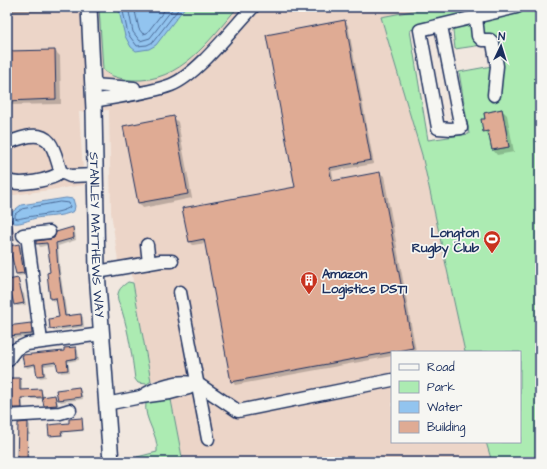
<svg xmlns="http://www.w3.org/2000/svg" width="547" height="469" viewBox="0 0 547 469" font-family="'Architects Daughter',sans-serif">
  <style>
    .built { fill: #ecd5c8 }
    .green { fill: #acebb2; stroke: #648d88; fill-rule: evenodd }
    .water { fill: #92c4ef; stroke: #6288b5 }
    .shadow { fill: #0003 }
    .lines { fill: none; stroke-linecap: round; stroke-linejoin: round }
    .shore { stroke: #4b6b98; stroke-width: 1 }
    .building { fill: #dfab94; stroke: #1b2f5e }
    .minor-casing { stroke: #1b2f5e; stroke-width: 15 }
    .major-casing { stroke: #1b2f5e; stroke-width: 18 }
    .minor { stroke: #f6f6f2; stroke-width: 12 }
    .major { stroke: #f6f6f2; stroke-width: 15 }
    .labels { text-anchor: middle; stroke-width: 3.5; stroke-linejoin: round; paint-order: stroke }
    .poi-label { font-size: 13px; font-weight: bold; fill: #1b2f5e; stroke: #f6f6f2; text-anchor: end }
    .street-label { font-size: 13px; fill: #1b2f5e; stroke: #f6f6f2 }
  </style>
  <rect width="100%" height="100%" fill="#f1e7df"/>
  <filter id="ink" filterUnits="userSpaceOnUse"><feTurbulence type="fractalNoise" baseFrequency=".025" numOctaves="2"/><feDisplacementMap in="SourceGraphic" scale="8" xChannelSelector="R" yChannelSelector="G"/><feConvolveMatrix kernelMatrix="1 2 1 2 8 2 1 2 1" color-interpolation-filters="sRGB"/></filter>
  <g filter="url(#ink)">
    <!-- built -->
    <polygon class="built" points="7,7 433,7 381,17 422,155 465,352 392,352 392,442 486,442 492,462 183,462 167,379 151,381 129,259 118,261 111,212 109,110 79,112 84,185 7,196"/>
    <!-- green -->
    <g class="green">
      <path d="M99 7H238C209 40 181 83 132 80 121 79 111 77 103 70Z"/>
      <path d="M433 7H540V462H492L486 442H520V352H465L422 155 381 17ZM452 22 455 49 489 44 492 66 459 72 469 134 428 140 410 30ZM502 109 509 147 492 150 488 131 481 120 485 119 484 113Z"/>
      <path d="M128 282 133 283 151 381 147 384 138 383 135 379C132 356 129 333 122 311 121 305 116 300 118 294 119 288 124 285 128 282Z"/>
      <path d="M155 399 171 400 183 462H133L137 457 157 452C159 434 143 420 146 402Z"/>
    </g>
    <!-- water -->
    <g class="water">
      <polygon points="118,7 185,7 156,45 149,49 136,51 131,47 125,36"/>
      <path d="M66 198 73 199 75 206 74 211C62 217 49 216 36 218 28 220 22 224 14 223L11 220V213L21 205Z"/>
    </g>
    <!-- shadow -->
    <g class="shadow">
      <polygon points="7,7 56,7 56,11 7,13"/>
      <polygon points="345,22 348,25 374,164 332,171 334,181 380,173 384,176 416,351 392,352 392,356 235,385 232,381 206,243 193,245 190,242 184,209 296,188"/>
      <polygon points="55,51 60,56 61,104 7,105 7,52"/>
      <polygon points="502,110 507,115 514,152 497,155 493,150 490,136 484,131 486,120"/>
      <polygon points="173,117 178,122 192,198 143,208 139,203"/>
      <polygon points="73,228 75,231 76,240 58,246 60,271 67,317 80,315 83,317 84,327 54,331 51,329 60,318 57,301 53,301 51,299 51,273 48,245 40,247 37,242 51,240"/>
      <polygon points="12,231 15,241 9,242 7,232"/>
      <polygon points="19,245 21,247 25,275 19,276 16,274 11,246"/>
      <polygon points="18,279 22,292 24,294 26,305 17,306 15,304"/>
      <polygon points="31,324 34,327 35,336 7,339 7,327"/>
      <polygon points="75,348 78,350 79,360 68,362 70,372 61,373 58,364 44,366 46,377 40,378 38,375 36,366 27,368 25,365"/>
      <polygon points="20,379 22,381 22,391 41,390 44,397 55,396 58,399 79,388 81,391 83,399 61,402 57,398 58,407 47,408 43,399 23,399 23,409 15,410 13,408"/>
      <polygon points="81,419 84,431 62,432 63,436 50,436"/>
      <polygon points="28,423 30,425 30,435 28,435 29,462 18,462"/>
      <polygon points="87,458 90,462 66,462"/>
    </g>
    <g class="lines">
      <!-- shore -->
      <g class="shore">
        <polyline points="122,7 128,34 137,46 147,45 153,42 180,7"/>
        <polyline points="128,7 133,32 140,41 150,38 174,7"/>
        <polyline points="134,7 139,29 143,34 147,33 167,7"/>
        <path d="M60 202 69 203 70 207C61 214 32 215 18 219L15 218V214L22 209Z"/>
      </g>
    </g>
    <!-- building -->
    <g class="building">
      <polygon points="345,20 371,160 329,168 332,181 380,172 413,348 231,382 204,239 189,242 182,208 295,187 266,35"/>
      <polygon points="55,50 56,99 7,101 7,51"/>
      <polygon points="502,109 509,147 492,150 488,131 483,132 481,119 485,119 484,113"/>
      <polygon points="174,116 188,194 138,203 123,126"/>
      <polygon points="11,219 14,240 7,241 7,220"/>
      <polygon points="73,227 74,238 56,243 58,268 65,316 81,314 82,325 50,329 49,319 59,317 56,298 50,299 47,273 50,272 49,264 50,263 47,243 36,244 36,241 50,239 54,238 56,232"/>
      <polygon points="19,244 24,273 16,274 9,246"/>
      <polygon points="18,278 24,303 14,305 8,280"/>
      <polygon points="31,323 32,334 7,336 7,326"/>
      <polygon points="76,347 77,358 67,360 68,370 58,371 56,362 43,364 44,375 37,376 35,364 24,366 22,355 64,351 64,348"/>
      <polygon points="10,378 20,378 20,390 41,389 42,397 55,395 57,405 44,406 42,397 21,398 22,408 12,408"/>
      <polygon points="79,387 81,397 58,400 56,390"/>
      <polygon points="82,418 83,430 61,432 62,435 49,436 48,425 69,423 69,419"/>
      <polygon points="28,422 27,462 17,462 18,423"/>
    </g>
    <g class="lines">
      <!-- minor casing -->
      <g class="minor-casing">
        <g id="minor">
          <polyline points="476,17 478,36 482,40 490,40 493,43 497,66 494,95"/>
          <polyline points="441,26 461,128 451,129 438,128 420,30 517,7"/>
          <polyline points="93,85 134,88"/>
          <path d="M93 101C119 96 147 94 171 85 197 75 233 28 253 7"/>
          <path d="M7 144C15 139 21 138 30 136 54 133 54 154 61 172L70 176 96 175"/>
          <path d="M7 180C17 187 53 180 61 172"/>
          <polyline points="23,235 49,232"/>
          <polyline points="27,235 41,341"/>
          <polyline points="147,245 149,263"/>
          <polyline points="97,272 161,261 172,261"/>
          <polyline points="180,292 208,439"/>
          <polyline points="7,361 16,349 27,344 102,334"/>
          <path d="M141 397C157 386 179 379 198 384L238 411 392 380"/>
          <polyline points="106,404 141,397 170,393 189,388"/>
          <polyline points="7,416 60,413 70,410"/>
        </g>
      </g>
      <!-- major casing -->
      <g class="major-casing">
        <g id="major">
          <path id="s1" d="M89 7 94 110 97 272 111 462"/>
        </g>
      </g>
      <!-- minor -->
      <use href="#minor" class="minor"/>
      <!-- major -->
      <use href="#major" class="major"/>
    </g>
  </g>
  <!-- icons -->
  <defs>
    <g id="stadium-pin" transform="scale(0.9)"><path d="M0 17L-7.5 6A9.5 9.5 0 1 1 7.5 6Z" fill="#c8321e" stroke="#f6f6f2"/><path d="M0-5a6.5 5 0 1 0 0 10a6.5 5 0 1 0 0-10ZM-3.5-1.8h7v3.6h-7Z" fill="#fff"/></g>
    <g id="building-pin" transform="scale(0.9)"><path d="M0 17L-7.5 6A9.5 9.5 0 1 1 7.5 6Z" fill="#c8321e" stroke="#f6f6f2"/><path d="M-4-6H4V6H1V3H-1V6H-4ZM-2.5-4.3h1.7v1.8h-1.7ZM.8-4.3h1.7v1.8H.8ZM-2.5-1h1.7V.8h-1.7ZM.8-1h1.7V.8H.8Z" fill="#fff"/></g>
  </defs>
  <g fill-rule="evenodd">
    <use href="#stadium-pin" x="492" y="239"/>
    <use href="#building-pin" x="309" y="280"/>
  </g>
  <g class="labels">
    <!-- poi labels -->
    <g class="poi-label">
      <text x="479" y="237">Longton<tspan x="479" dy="15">Rugby Club</tspan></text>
      <text x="322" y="278" text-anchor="start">Amazon<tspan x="322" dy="15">Logistics DST1</tspan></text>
    </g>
    <!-- street labels -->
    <g class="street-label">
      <text dy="5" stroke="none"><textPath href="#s1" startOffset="228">STANLEY MATTHEWS WAY</textPath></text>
    </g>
  </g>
  <!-- margin -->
  <rect width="547" height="469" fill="none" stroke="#f6f6f2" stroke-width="24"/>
  <rect x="12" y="12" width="523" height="445" fill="none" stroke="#1b2f5e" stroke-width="1.5" filter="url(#ink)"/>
  <!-- legend -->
  <rect x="391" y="351" width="130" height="92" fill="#f6f6f2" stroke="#9ea6b7"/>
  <rect x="399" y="364" width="20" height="6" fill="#f6f6f2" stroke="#9ea6b7"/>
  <text x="427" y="371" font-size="12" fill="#1b2f5e">Road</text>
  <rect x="399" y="381" width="20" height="12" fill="#acebb2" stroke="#9ea6b7"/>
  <text x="427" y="391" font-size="12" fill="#1b2f5e">Park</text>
  <rect x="399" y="401" width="20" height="12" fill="#92c4ef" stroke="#9ea6b7"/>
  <text x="427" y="411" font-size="12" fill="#1b2f5e">Water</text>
  <rect x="399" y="421" width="20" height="12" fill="#dfab94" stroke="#9ea6b7"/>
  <text x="427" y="431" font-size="12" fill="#1b2f5e">Building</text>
  <!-- north arrow -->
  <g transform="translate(501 46) rotate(4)" stroke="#f6f6f2" stroke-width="3" paint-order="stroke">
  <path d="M0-3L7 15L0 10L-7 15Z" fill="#1b2f5e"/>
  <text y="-6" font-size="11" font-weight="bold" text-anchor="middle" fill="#1b2f5e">N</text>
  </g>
</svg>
